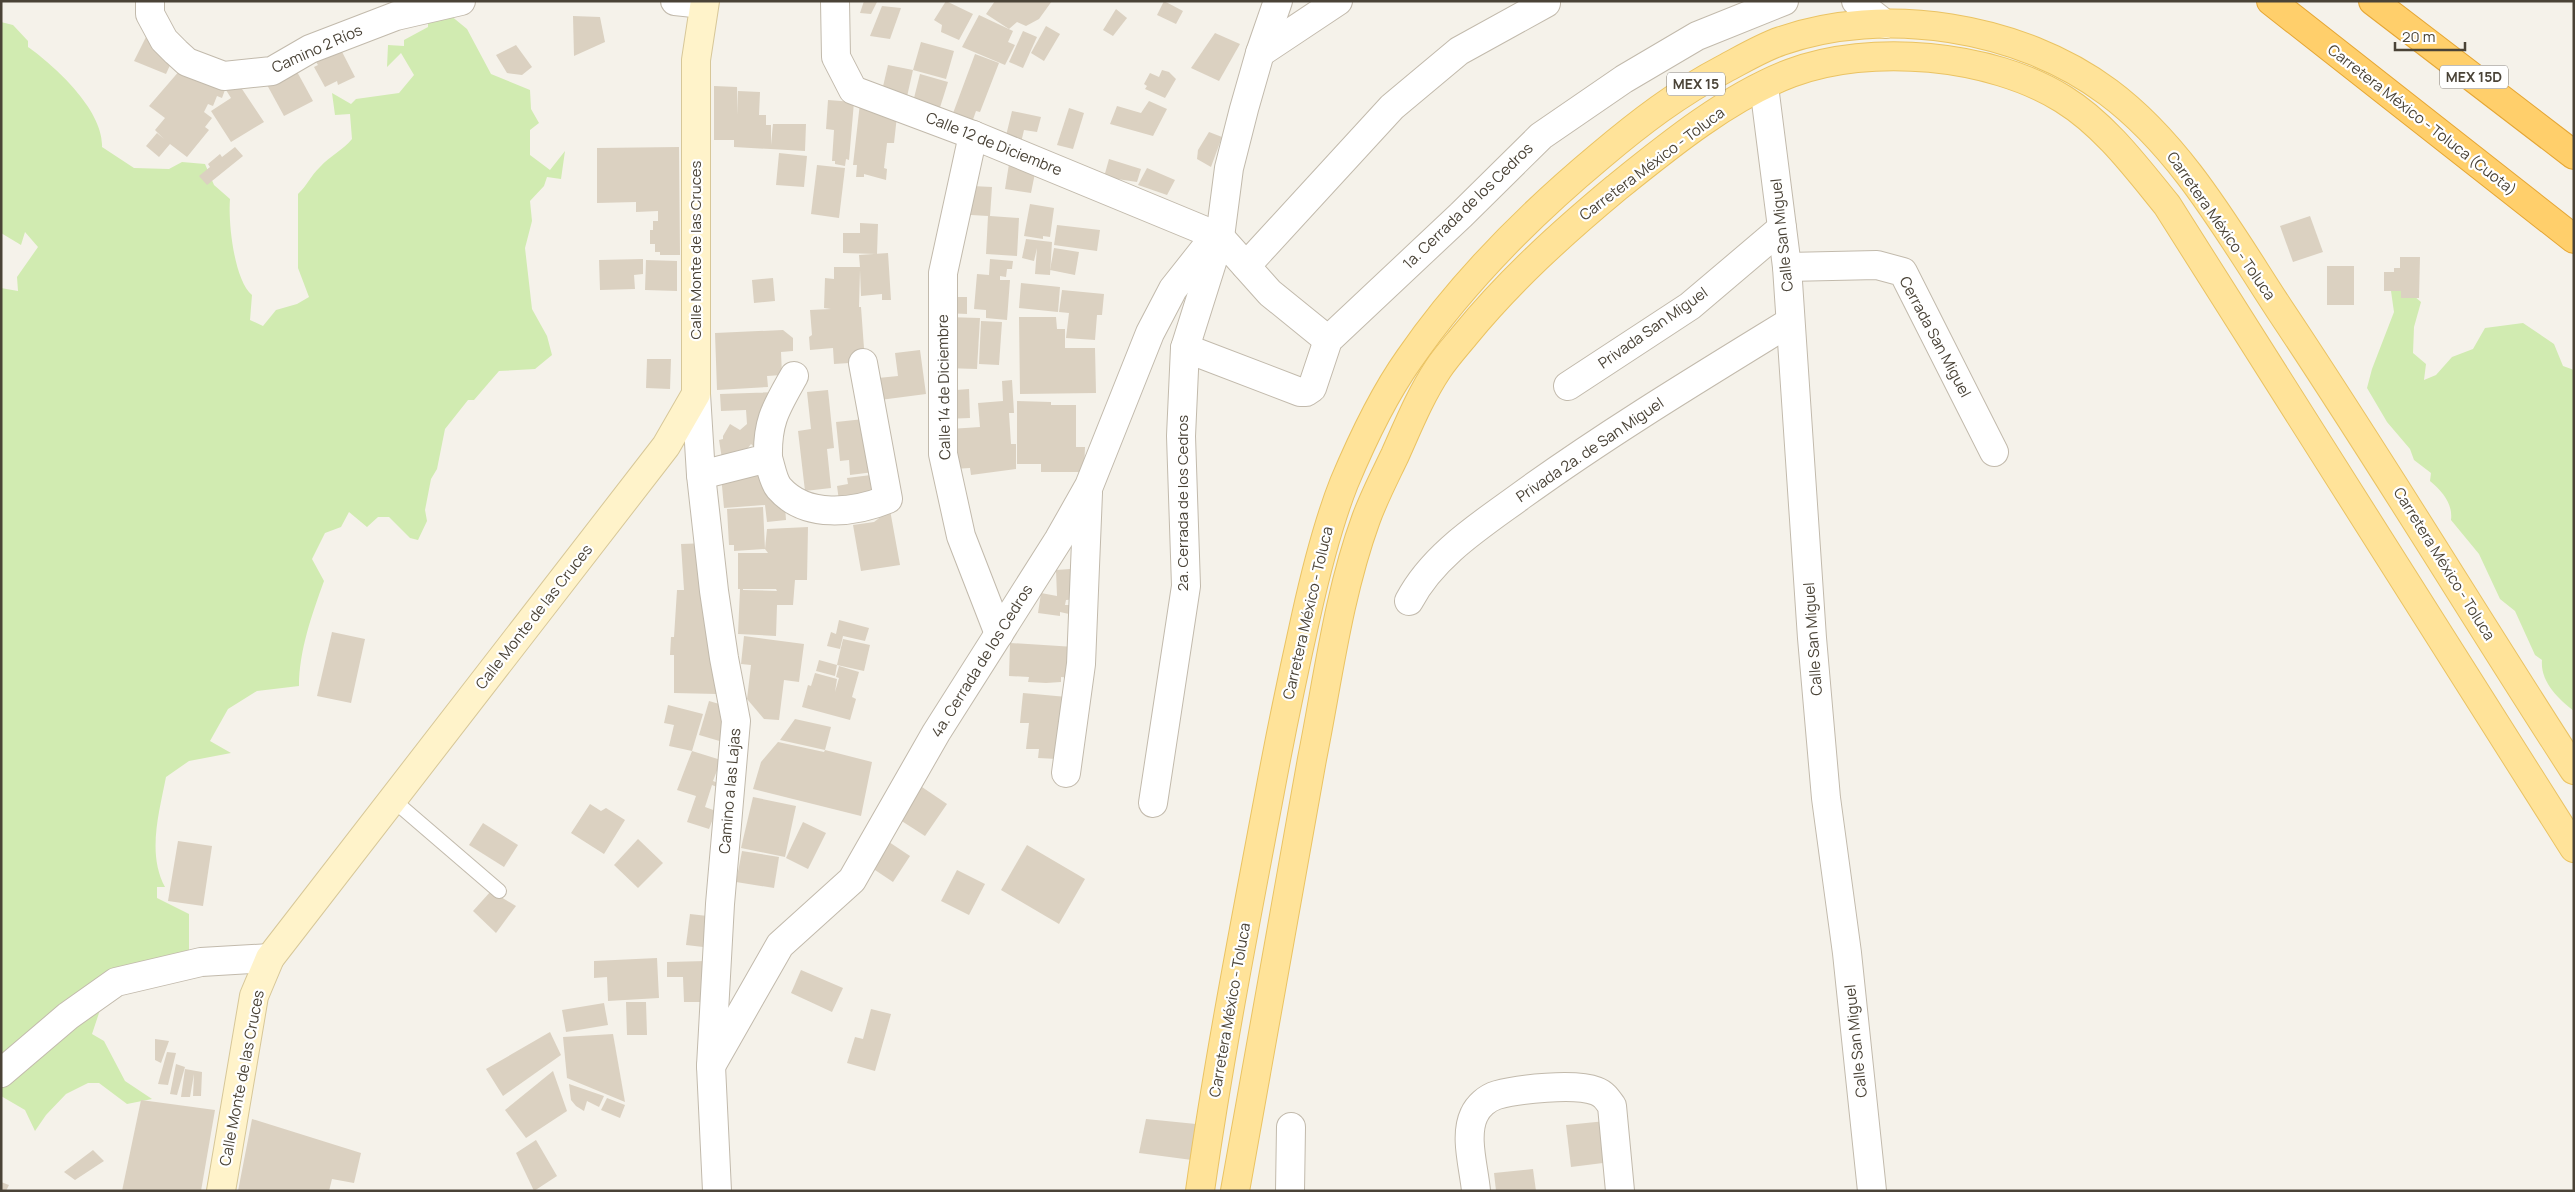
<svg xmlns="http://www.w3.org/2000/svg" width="2575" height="1192" viewBox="0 0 2575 1192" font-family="Manrope,sans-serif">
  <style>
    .green { fill: #d1ebb1 }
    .building { fill: #dbd1c1; fill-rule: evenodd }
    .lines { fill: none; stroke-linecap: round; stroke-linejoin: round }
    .lane-casing { stroke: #c2baac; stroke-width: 16 }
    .street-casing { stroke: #c2baac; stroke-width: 30 }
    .secondary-casing { stroke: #d7c798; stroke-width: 30 }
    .primary-casing { stroke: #eac363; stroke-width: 30 }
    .highway-casing { stroke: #e5a634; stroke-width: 30 }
    .lane { stroke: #fff; stroke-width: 14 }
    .street { stroke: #fff; stroke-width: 28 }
    .secondary { stroke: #fff3ca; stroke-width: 28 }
    .primary { stroke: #ffe399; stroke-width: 28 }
    .highway { stroke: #ffcf6b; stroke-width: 28 }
    .labels { text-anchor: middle; stroke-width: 4.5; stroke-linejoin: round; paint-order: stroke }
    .shield { fill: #fff; stroke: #807b73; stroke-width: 1 }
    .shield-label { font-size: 14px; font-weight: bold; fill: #4a4337 }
    .street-label { font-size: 15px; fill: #4a4337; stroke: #fff }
  </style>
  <rect width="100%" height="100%" fill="#f5f2ea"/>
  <!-- green -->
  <g class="green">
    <path d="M450 15 467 29 491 74 530 90 531 109 539 123 530 130V155L550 170 565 151 561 179 547 177 544 186 530 201 532 221 525 248 532 309 547 336 552 355 535 369 499 371 474 400H468L445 429 437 469 431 479 425 510 427 521 418 540 410 538 389 517H378L367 527 349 512 341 527 325 533 312 559 324 581C312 614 299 651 299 686L257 691 228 709 210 741 231 753 189 761 166 777C159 813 147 854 165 887H157V898L189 914V955L143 962 100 1010 92 1034 104 1041 125 1081 152 1099 127 1104 99 1083H88L66 1094 46 1115 35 1131 25 1110 1 1096V288L18 291 17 277 38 247 25 232 21 245 1 233V22L13 25 28 41V47C55 66 104 111 102 147L134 168 169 169 182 162 205 164 214 185 230 199C228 222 234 280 252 295L250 320 263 326 276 310 297 304 309 297 298 268V194C307 186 311 175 320 167 330 156 343 150 352 139L350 114 335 115 332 93 351 104 356 99 399 93 414 75 401 53 387 67 388 45 404 46V40L428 27V22Z"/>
    <path d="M2412 288 2414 296 2421 302 2414 327 2413 353 2426 364 2424 380 2436 375 2452 357 2473 349 2485 328 2523 323 2554 344 2563 366 2574 370V711C2558 699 2540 681 2542 660L2535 655 2515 611 2500 599 2479 554 2451 520C2453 504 2443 492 2430 481L2431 473 2414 460 2410 449 2387 422 2367 388 2372 369 2394 312 2391 291Z"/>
  </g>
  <!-- building -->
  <g class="building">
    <polygon points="864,1 877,2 871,14 860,13"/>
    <polygon points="946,1 973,14 959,40 941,32 942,25 934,20"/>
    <polygon points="995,1 1052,1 1039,19 1026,26 1017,22 1009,29 986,14"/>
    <polygon points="1164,1 1183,11 1176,24 1157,15"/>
    <polygon points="882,6 901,8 890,39 870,36"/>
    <polygon points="1116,9 1127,18 1113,36 1103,30"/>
    <polygon points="979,15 1013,31 1008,42 1015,45 1005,65 962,47"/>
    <polygon points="573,16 600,17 605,42 574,56"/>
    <polygon points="1046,26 1060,34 1044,61 1031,53"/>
    <polygon points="1023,31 1037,37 1023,68 1009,62"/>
    <polygon points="1215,33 1240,44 1219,81 1191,68"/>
    <polygon points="146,37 176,52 166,74 134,61"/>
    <polygon points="921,42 954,51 946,79 913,70"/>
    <polygon points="516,45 532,67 522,75 507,73 496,55"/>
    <polygon points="339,46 355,77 338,85 337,81 325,87 314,67 318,65 314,59"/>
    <polygon points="975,54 999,63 980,112 976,111 969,131 949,124"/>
    <polygon points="187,62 229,79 222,98 217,96 213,106 208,104 204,112 212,118 205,127 209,130 187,157 170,144 159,157 146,146 157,133 164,139 155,130 165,118 149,106"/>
    <polygon points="888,65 913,70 906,101 881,95"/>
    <polygon points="295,68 313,101 284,116 266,83"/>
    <polygon points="1162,70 1169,72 1176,79 1165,98 1145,89 1147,86 1144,84 1150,73 1159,77"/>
    <polygon points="920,74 948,82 937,117 911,110"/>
    <polygon points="238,83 264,122 231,142 211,111 231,98 226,90"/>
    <polygon points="714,86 737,87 738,115 738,91 760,92 759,115 766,115 766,125 771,125 771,145 773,124 806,124 805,151 734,147 734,140 714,140"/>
    <polygon points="828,100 854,102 849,160 846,159 845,166 835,164 835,161 832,161 834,130 826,129"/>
    <polygon points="1149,101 1167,109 1153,136 1110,124 1117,106 1141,113"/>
    <polygon points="860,103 898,107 894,143 887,143 884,168 887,169 886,180 864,174 864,177 856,177 857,165 853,165"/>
    <polygon points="1069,108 1084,113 1073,149 1057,145"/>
    <polygon points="1012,111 1041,117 1037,132 1024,130 1020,147 1004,144"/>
    <polygon points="1209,132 1222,137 1211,167 1197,159 1198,150"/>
    <polygon points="235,147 243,156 207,185 199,176 210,167 208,164 220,154 222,157"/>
    <polygon points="679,147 680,255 660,255 660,252 655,252 655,244 650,244 650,230 653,230 653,221 658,221 658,211 636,212 636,202 597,203 597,148"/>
    <polygon points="779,153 807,156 804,187 776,185"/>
    <polygon points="1109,159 1141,169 1137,182 1104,177"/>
    <polygon points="1009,164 1036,168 1031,193 1005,189"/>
    <polygon points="817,165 845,168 839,218 811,214"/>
    <polygon points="1147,168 1175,180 1167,195 1138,185"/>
    <polygon points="972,186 992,187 990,216 1019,218 1017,256 986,254 988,216 971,215"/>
    <polygon points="1030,204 1054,208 1050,237 1043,236 1043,239 1024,236"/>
    <polygon points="2310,216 2323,252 2293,262 2280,226"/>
    <polygon points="860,223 878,224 877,254 843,253 843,233 860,233"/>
    <polygon points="1057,225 1100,230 1097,251 1054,245"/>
    <polygon points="1026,239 1052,242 1050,275 1035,274 1037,248 1034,261 1022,258"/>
    <polygon points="1054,248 1079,252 1075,275 1050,270"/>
    <polygon points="888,253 891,300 882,300 882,294 861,296 860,270 859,307 861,307 865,362 834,364 833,348 810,350 809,337 812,335 810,310 831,309 824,308 825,278 834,279 834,267 860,267 859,255"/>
    <polygon points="2400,257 2420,257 2419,298 2401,298 2401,291 2384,291 2384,272 2394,272 2394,268 2400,268"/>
    <polygon points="643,259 643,274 634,275 635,289 600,290 599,260"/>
    <polygon points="990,259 1013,261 1012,269 1007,269 1006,277 1000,276 1000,280 1010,280 1007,320 986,318 986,310 974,309 977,274 989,275"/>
    <polygon points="646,260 677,261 677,291 645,290"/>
    <rect x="2327" y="266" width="27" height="39"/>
    <polygon points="773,278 775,301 754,303 752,280"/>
    <polygon points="1021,283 1060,287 1058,312 1019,308"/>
    <polygon points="1062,290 1104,294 1102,315 1097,315 1095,340 1066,338 1069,313 1059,312"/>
    <polygon points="946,297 967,297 967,314 945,313"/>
    <polygon points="946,317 980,318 977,369 944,368"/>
    <polygon points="1019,317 1056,317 1057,329 1065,329 1065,348 1095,348 1096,393 1020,394"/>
    <polygon points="981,321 1002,322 999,365 979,364"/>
    <polygon points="783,330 793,338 793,351 781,352 782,375 767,376 768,387 717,390 715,333"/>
    <polygon points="920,350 926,394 880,400 878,378 898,376 895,353"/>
    <polygon points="647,359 671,359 670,389 646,388"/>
    <polygon points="1012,380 1014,413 1009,413 1011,444 1016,444 1016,469 971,475 970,468 953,469 950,429 980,427 978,403 1003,401 1002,381"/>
    <polygon points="969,389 970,418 944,419 943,391"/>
    <polygon points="828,390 834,448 827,449 831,488 805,491 798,431 811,429 807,392"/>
    <polygon points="781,392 754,447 751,444 745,452 723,465 719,440 723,439 723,436 730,424 740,430 747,424 746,410 721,411 720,394"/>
    <polygon points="1017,401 1051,402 1051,405 1076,405 1076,447 1085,447 1084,472 1041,472 1041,464 1017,464"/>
    <polygon points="864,419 874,472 850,475 849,460 840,461 836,422"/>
    <polygon points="771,470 784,492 786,520 767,522 765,505 724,508 721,475"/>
    <polygon points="879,474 882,498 840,508 837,486 848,484 847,478"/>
    <polygon points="763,507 765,549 734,551 734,545 729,545 727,509"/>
    <polygon points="890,510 900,565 861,571 853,525 874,522"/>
    <path d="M808 527 807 580H795L793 605H777L776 636 738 634 740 589H738V553H768L765 549 767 529ZM776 589 777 591 743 590V589Z"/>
    <polygon points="709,543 717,694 674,693 674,655 670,655 671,637 674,637 677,590 684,590 681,544"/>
    <polygon points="1070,569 1070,577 1077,577 1078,599 1066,600 1065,605 1070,605 1069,614 1060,612 1060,616 1038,613 1041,593 1057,596 1056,570"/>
    <polygon points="839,620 869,628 865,641 843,636 840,649 827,646 831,632 836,634"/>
    <polygon points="332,632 365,639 351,703 317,696"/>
    <polygon points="744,636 804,644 799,682 784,680 779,720 764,719 747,699 751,665 741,664"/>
    <polygon points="843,639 870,645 864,671 837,665"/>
    <polygon points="1010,643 1075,647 1073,678 1061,677 1061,682 1046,683 1028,682 1029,677 1009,676"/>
    <polygon points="819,660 837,665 835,676 816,671"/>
    <polygon points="839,666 859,672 852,697 856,699 850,720 802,707 808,685 811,686 815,673 837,679 835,692 839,678 836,677"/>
    <polygon points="1023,693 1067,697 1057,759 1038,758 1039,749 1026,749 1029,723 1020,723"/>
    <polygon points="709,701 733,708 723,742 699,735"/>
    <polygon points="668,705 703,714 692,751 669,746 674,725 664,723"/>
    <polygon points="795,719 831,727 825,750 872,762 861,816 753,789 761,762 778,742 824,752 825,750 780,740"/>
    <polygon points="692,751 721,760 713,781 718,783 717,787 712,785 705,807 716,811 709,829 687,822 696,796 677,790"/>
    <polygon points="919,785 947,804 925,836 897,818"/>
    <polygon points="753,797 796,806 785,857 741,848"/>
    <polygon points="590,804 601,811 606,808 625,820 604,854 571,833"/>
    <polygon points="803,822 826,833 808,869 786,858"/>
    <polygon points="483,823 518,845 504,867 469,845"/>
    <polygon points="638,839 663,863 638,888 614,865"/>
    <polygon points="886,840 910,856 893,882 869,866"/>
    <polygon points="178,841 212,846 203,906 168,901"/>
    <polygon points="1027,845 1085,879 1059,924 1001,890"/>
    <polygon points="742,851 779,857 774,888 736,882"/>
    <polygon points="957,870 985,884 969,915 941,901"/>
    <polygon points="491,891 516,906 496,933 473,911"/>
    <polygon points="690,914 716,917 712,948 686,945"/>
    <polygon points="657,958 659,998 608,1001 607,977 594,978 594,961"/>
    <polygon points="706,961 708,1002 684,1002 683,977 667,977 667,962"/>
    <polygon points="801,970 843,988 832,1012 791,993"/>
    <polygon points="626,1002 646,1002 647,1035 627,1035"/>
    <polygon points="604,1003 608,1025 566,1032 562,1010"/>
    <polygon points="871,1009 891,1014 875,1071 847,1063 855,1037 863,1039"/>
    <polygon points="550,1032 561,1055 503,1096 486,1069"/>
    <polygon points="613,1034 625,1102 567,1078 563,1037"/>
    <polygon points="155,1039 169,1041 161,1063 155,1060"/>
    <polygon points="167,1052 176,1053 168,1085 158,1084"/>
    <polygon points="176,1064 185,1067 177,1095 170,1094"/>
    <polygon points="185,1069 202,1072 201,1096 193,1096 194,1074 190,1097 181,1097"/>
    <polygon points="553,1071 567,1111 526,1138 505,1110"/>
    <polygon points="569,1084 604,1096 599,1107 587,1101 584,1111 576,1106 571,1100"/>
    <polygon points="607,1098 625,1105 620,1118 601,1110"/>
    <polygon points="141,1100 215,1110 201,1191 122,1191"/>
    <polygon points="252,1119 361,1153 354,1183 332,1179 329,1191 238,1191"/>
    <polygon points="1146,1119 1196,1124 1192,1160 1139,1153"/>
    <polygon points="1606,1121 1611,1162 1571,1167 1566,1125"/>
    <polygon points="536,1140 557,1176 534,1191 516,1153"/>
    <polygon points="93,1150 104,1161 75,1180 64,1172"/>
    <polygon points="1533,1169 1536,1191 1496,1191 1494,1173"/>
    <polygon points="1,1182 9,1185 6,1191 1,1191"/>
  </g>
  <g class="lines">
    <!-- lane casing -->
    <g class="lane-casing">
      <polyline id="lane" points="392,799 499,891"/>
    </g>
    <!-- street casing -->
    <g class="street-casing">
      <g id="street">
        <polyline points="150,1 150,14 164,40 176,52 187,62 224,76 272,71 310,49 396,16 461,1"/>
        <polyline points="675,1 703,4"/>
        <polyline points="835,1 836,57 853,90 973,135 1220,237 1270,293 1328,340"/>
        <polyline points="1856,1 1885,24"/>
        <polyline points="1260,53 1338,1"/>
        <polyline points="1764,86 1787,267 1812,638 1826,798 1847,953 1872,1191"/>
        <polyline points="973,135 943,273 943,454 961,536 999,634"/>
        <polyline points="1246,266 1392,107 1459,51 1546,3"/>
        <polyline points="1787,267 1877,265 1903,272 1994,452"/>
        <polyline points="1185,348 1300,392 1306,392 1312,388 1328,340 1461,215 1541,136 1624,79 1697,36 1784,1"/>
        <polyline points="1568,386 1690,306 1782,228"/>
        <polyline points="696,394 701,475 714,591 724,658 736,721 720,904 711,1066 717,1191"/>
        <path d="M768 458C771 467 773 481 779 488 806 519 854 513 888 499L863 363"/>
        <path d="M701 475 768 458C767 421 776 408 794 376"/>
        <path d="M1409 601C1433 555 1481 525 1522 495 1608 433 1699 378 1790 322"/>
        <polyline points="1066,773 1081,664 1088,493"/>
        <polyline points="1153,803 1186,586 1181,436 1185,348 1220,237 1229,168 1244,109 1260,53 1278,1"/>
        <polyline points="711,1066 780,945 852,880 936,733 1059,539 1089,486 1150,333 1173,289 1207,246 1220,237"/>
        <polyline points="1,1073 68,1016 116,982 201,962 270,958"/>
        <polyline points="1290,1191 1291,1127"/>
        <path d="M1476 1191C1474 1168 1464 1136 1474 1115 1478 1106 1487 1098 1497 1095 1518 1089 1575 1083 1596 1091 1604 1094 1607 1099 1612 1106L1620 1191"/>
      </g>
    </g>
    <!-- secondary casing -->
    <g class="secondary-casing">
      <polyline id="secondary" points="221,1191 254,996 270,958 666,446 696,394 696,60 705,1"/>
    </g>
    <!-- primary casing -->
    <g class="primary-casing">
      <g id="primary">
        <path d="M1200 1191C1219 1057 1245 924 1270 791 1281 732 1293 674 1306 616 1316 571 1327 526 1344 483 1362 440 1382 397 1409 359 1462 282 1528 216 1600 156 1639 123 1678 93 1724 69 1743 59 1761 48 1781 41 1884 5 2020 26 2108 92 2182 147 2230 234 2280 310 2381 461 2475 617 2574 770"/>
        <path d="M1235 1191C1260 1047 1285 903 1312 759 1328 679 1338 596 1366 519 1374 497 1385 476 1395 455 1408 426 1420 396 1438 369 1446 357 1456 346 1465 335 1510 280 1562 233 1616 188 1668 146 1728 97 1791 73 1870 43 1991 54 2063 99 2105 125 2136 167 2167 205L2574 848"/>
      </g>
    </g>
    <!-- highway casing -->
    <g class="highway-casing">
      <g id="highway">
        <polyline points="2271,1 2574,239"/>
        <polyline points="2373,1 2574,155"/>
      </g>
    </g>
    <!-- lane -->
    <use href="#lane" class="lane"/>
    <!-- street -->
    <use href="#street" class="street"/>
    <!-- secondary -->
    <use href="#secondary" class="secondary"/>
    <!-- primary -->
    <use href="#primary" class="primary"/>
    <!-- highway -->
    <use href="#highway" class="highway"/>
  </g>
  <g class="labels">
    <!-- shield labels -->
    <g class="shield">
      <rect x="2440" y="65.5" width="68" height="23" rx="4"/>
      <rect x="1667" y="72.5" width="58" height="23" rx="4"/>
    </g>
    <g class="shield-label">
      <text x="2474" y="82">MEX 15D</text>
      <text x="1696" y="89">MEX 15</text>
    </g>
    <!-- street labels -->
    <g class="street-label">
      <text transform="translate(317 49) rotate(-24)" y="5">Camino 2 Ríos</text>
      <text transform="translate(2422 120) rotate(38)" y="5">Carretera México - Toluca (Cuota)</text>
      <text transform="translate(994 144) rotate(22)" y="5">Calle 12 de Diciembre</text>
      <text transform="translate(1652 164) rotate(-37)" y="5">Carretera México - Toluca</text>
      <text transform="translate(1468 206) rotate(-44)" y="5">1a. Cerrada de los Cedros</text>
      <text transform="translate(2221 226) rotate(55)" y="5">Carretera México - Toluca</text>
      <text transform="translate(1782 235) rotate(-96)" y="5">Calle San Miguel</text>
      <text transform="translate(696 250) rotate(-90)" y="5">Calle Monte de las Cruces</text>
      <text transform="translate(1653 328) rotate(-35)" y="5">Privada San Miguel</text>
      <text transform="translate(1935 337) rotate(62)" y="5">Cerrada San Miguel</text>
      <text transform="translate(944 387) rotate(-91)" y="5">Calle 14 de Diciembre</text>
      <text transform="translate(1590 450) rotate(-34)" y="5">Privada 2a. de San Miguel</text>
      <text transform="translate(1183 503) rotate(-90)" y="5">2a. Cerrada de los Cedros</text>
      <text transform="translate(2444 564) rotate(58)" y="5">Carretera México - Toluca</text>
      <text transform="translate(1308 613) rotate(-77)" y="5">Carretera México - Toluca</text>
      <text transform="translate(534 617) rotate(-52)" y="5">Calle Monte de las Cruces</text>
      <text transform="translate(1813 639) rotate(-94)" y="5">Calle San Miguel</text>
      <text transform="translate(982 661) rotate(-58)" y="5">4a. Cerrada de los Cedros</text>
      <text transform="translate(730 791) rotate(-85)" y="5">Camino a las Lajas</text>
      <text transform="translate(1230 1010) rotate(-80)" y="5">Carretera México - Toluca</text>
      <text transform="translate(1856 1041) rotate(-96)" y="5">Calle San Miguel</text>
      <text transform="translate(242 1078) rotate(-79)" y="5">Calle Monte de las Cruces</text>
    </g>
  </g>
  <!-- border -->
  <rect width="2575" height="1192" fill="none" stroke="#4a4337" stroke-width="5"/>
  <!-- scale -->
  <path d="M2395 42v8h70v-8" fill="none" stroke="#4a4337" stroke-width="2.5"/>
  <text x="2402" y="42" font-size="15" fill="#4a4337" stroke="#ffffff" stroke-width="4" paint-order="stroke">20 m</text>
</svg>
